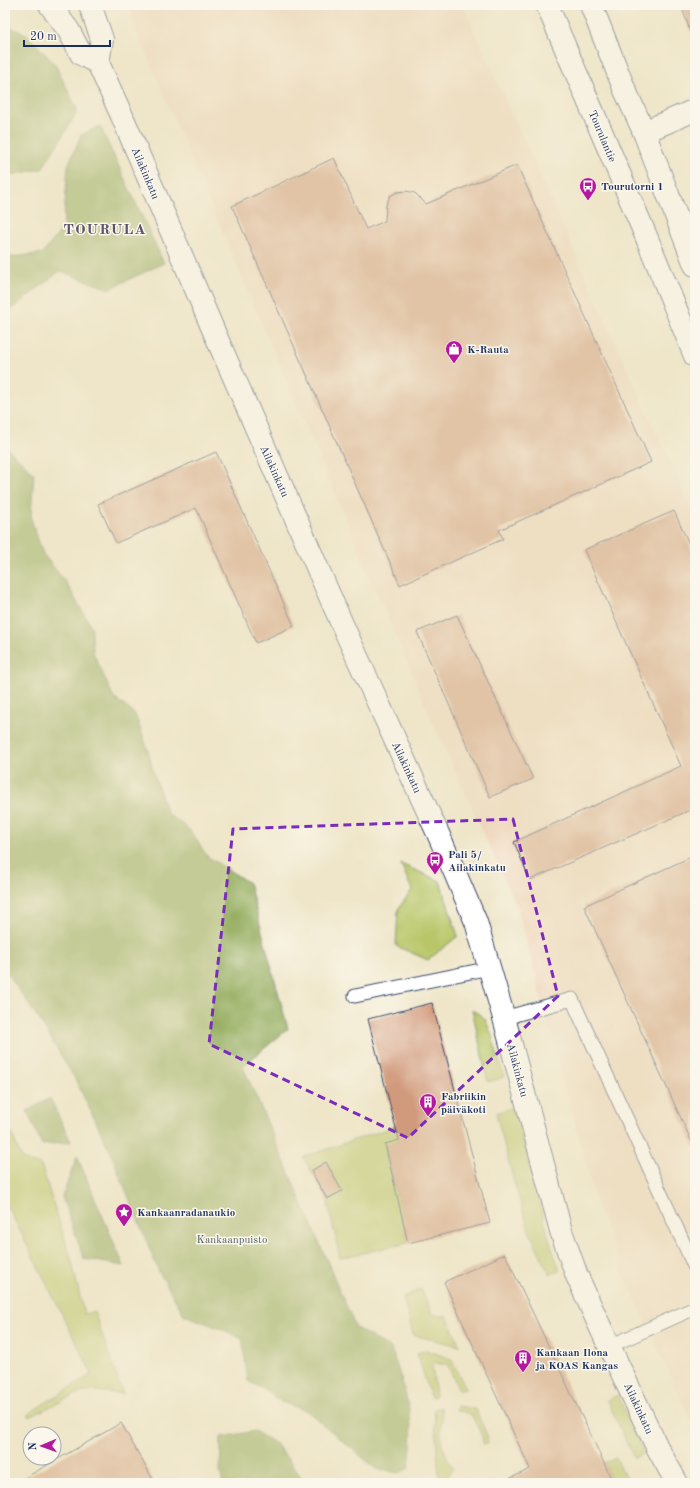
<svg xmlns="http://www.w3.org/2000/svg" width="700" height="1488" viewBox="0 0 700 1488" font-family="'Old Standard TT',serif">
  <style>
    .built { fill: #eed6bb }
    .green { fill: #b8c668; stroke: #6a7a63 }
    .forest { fill: #92ab5c; stroke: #566d5d }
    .building { fill: #d19a7c }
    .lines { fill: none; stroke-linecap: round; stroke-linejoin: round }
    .lane-casing { stroke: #3b4a6e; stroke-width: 15 }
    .street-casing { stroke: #3b4a6e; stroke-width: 24 }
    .secondary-casing { stroke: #3b4a6e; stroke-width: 24 }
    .lane { stroke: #fff; stroke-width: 13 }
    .street { stroke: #fff; stroke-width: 22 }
    .secondary { stroke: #fff; stroke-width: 22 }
    .marked { fill: none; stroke: #7b2cbf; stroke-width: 3; stroke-dasharray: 8 5; stroke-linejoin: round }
    .labels { text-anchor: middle; stroke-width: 3; stroke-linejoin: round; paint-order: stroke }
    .street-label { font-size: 11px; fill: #1b2f5e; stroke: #fbf7ec }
    .poi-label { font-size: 11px; font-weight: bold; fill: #1b2f5e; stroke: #fbf7ec; text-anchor: start }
    .park-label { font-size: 11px; fill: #4a5c61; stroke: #fbf7ec }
    .district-label { font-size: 15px; font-weight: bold; letter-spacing: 1px; fill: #5b5468; stroke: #fbf7ec }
  </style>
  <rect width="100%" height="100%" fill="#fbf7ec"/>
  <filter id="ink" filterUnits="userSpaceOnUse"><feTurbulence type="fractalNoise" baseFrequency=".025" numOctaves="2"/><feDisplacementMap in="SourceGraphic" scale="8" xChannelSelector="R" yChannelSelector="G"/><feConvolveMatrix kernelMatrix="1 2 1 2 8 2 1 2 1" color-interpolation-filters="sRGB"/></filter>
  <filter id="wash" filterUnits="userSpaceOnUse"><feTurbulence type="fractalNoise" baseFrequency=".012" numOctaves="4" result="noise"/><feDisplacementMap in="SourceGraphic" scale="16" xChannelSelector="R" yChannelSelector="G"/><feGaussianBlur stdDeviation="0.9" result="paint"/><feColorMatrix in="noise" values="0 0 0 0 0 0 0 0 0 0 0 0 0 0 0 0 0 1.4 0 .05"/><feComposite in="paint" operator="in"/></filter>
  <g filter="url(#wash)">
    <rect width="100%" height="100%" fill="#efe6c9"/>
    <!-- built -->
    <polygon class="built" points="132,5 463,5 695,518 695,1430 628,1284 595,1200 518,909 433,723 131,19"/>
    <!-- green -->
    <g class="green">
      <polygon points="401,864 440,881 458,936 428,960 396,946 398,909 412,890"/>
      <polygon points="472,1009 485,1019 491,1033 504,1077 488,1082"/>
      <polygon points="514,1107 552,1249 560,1270 550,1275 530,1233 513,1179 496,1113"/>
      <polygon points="5,1117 22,1159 41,1165 71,1258 84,1314 94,1311 123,1394 95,1391 79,1393 29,1417 29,1413 92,1374 10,1211 5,1204"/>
      <polygon points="396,1126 399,1140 385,1145 408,1243 340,1258 327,1199 303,1157"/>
      <polygon points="421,1289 433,1315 447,1316 460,1346 413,1335 403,1297"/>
      <polygon points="427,1350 451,1359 466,1389 459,1390 447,1364 432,1364 436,1396 431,1398 417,1353"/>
      <polygon points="618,1395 644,1453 634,1458 607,1400"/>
      <polygon points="457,1406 475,1409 487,1435 488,1444 483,1444 482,1436 471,1414 456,1410"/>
      <path d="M441 1407C443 1418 440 1426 441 1436 441 1447 448 1459 453 1468L449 1475 439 1479 434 1409Z"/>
      <polygon points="616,1458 628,1483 613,1483 604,1463"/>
    </g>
    <!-- forest -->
    <g class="forest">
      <polygon points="5,25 27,35 55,64 78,111 42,169 5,176"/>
      <polygon points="100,126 164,263 109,289 60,271 5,314 5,258 43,253 63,228 68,165 81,135"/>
      <path d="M5 446 34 473 31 518 43 554 67 584 92 628 93 652 114 698 135 714 148 750 153 771 167 813 190 830 207 856 249 883 288 1029 243 1066 356 1328 391 1348C399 1372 409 1399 411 1425 413 1439 410 1454 409 1468L399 1473 376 1469 307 1411 281 1402 270 1393 248 1381 242 1339 226 1331 184 1315 159 1272 109 1149 75 1079 39 1019 5 970Z"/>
      <polygon points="50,1098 71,1142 42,1145 27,1111"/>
      <polygon points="77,1156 124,1266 84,1259 62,1197"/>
      <polygon points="255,1431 277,1445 306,1483 223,1483 220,1473 221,1437"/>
    </g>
    <g id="blocks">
      <!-- building -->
      <g class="building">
        <polygon points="681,5 695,5 695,30 690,31"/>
        <polygon points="334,158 366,229 385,221 386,205 390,196 397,192 406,191 415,193 426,204 517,165 651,462 499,530 503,539 400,585 232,206"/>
        <polygon points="216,452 294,626 256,643 196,508 116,543 98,504"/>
        <polygon points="674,511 695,557 695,808 530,880 514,842 681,766 584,550"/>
        <polygon points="457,615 533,779 490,797 417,632"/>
        <polygon points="695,855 695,1149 584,906"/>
        <polygon points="432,1003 490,1223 408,1243 385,1144 399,1140 368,1019"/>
        <polygon points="326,1162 342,1191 327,1199 311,1171"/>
        <polygon points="505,1254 604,1463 613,1483 500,1483 530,1469 444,1282"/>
        <polygon points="121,1423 155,1483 16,1483"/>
      </g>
    </g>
  </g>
  <g filter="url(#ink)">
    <use href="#blocks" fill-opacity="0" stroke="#3b4a6e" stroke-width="1"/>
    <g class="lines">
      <!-- lane casing -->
      <g class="lane-casing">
        <g id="lane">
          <polyline points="355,996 490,968"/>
          <polyline points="504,1018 572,999 695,1268"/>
          <polyline points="610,1346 695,1308"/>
        </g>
      </g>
      <!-- street casing -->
      <g class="street-casing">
        <g id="street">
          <polyline points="50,5 69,31 81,54 98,63"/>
          <polyline points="90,5 102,39 98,63 122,116 215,334 342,624 440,838 476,922 504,1018 561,1231 577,1276 603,1333 657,1447 677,1483"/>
          <polyline points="644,132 695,110"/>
        </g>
      </g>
      <!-- secondary casing -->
      <g class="secondary-casing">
        <g id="secondary">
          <polyline points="547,5 646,236 695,356"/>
          <polyline points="591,5 624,88 644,132 695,265"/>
        </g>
      </g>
      <!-- lane -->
      <use href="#lane" class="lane"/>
      <!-- street -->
      <use href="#street" class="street"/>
      <!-- secondary -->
      <use href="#secondary" class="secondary"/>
    </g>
  </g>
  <!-- marked area -->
  <path d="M0 0H700V1488H0ZM513 819 558 996 408 1138 209 1044 233 829Z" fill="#efe6c9" fill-opacity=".55" fill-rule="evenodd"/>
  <path class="marked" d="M513 819 558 996 408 1138 209 1044 233 829Z"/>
  <!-- icons -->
  <defs>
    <g id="bus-pin" transform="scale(0.9)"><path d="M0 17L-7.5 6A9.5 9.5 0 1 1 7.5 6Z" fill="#b5179e" stroke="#fbf7ec"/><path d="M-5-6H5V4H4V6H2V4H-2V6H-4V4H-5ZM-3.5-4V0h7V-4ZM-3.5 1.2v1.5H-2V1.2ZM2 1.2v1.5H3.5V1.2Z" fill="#fff"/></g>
    <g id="shop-pin" transform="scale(0.9)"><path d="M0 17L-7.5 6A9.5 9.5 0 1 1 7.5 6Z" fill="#b5179e" stroke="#fbf7ec"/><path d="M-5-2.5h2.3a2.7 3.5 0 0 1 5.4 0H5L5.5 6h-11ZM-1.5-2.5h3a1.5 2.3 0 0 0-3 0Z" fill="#fff"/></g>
    <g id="building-pin" transform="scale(0.9)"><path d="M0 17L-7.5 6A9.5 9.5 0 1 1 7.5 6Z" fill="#b5179e" stroke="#fbf7ec"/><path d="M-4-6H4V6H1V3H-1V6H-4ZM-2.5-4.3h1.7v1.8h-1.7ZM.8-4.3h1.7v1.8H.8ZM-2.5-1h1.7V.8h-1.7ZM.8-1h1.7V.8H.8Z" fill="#fff"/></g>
    <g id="sight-pin" transform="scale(0.9)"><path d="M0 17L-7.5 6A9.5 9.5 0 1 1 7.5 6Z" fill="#b5179e" stroke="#fbf7ec"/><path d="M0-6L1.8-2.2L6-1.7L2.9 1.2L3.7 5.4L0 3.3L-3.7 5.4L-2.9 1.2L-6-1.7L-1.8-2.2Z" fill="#fff"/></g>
  </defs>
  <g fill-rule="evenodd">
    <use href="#bus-pin" x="588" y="186"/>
    <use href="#shop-pin" x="454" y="349"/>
    <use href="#bus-pin" x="435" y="860"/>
    <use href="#building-pin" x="428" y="1102"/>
    <use href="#sight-pin" x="124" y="1212"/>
    <use href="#building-pin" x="523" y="1358"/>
  </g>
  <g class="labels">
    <!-- street labels -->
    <g class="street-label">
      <text transform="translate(603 136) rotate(67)" y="4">Tourulantie</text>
      <text transform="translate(146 173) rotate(67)" y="4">Ailakinkatu</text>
      <text transform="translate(275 471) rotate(66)" y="4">Ailakinkatu</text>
      <text transform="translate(407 767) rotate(65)" y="4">Ailakinkatu</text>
      <text transform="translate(518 1070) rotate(75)" y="4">Ailakinkatu</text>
      <text transform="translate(639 1408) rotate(65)" y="4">Ailakinkatu</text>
    </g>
    <!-- poi labels -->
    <g class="poi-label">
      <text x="601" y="190">Tourutorni 1</text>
      <text x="467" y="353">K-Rauta</text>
      <text x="448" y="858">Pali 5/<tspan x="448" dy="13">Ailakinkatu</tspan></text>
      <text x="441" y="1100">Fabriikin<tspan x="441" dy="13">päiväkoti</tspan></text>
      <text x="137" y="1216">Kankaanradanaukio</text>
      <text x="536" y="1356">Kankaan Ilona<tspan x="536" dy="13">ja KOAS Kangas</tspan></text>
    </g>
    <!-- park labels -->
    <g class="park-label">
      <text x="232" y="1243">Kankaanpuisto</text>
    </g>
    <!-- district labels -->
    <g class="district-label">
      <text x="105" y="234">TOURULA</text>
    </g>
  </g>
  <!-- margin -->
  <rect width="700" height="1488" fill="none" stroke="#fbf7ec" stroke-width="20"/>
  <!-- north arrow -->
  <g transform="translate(42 1446) rotate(268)"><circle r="19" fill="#fbf7ec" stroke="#a1a7b3"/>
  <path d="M0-3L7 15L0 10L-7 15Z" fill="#b5179e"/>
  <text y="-6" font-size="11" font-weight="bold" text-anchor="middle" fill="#1b2f5e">N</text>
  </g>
  <!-- scale -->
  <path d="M24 40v6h86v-6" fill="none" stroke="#1b2f5e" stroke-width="2"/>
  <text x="30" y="40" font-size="12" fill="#1b2f5e" stroke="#fbf7ec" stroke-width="3" paint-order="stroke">20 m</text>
</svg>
